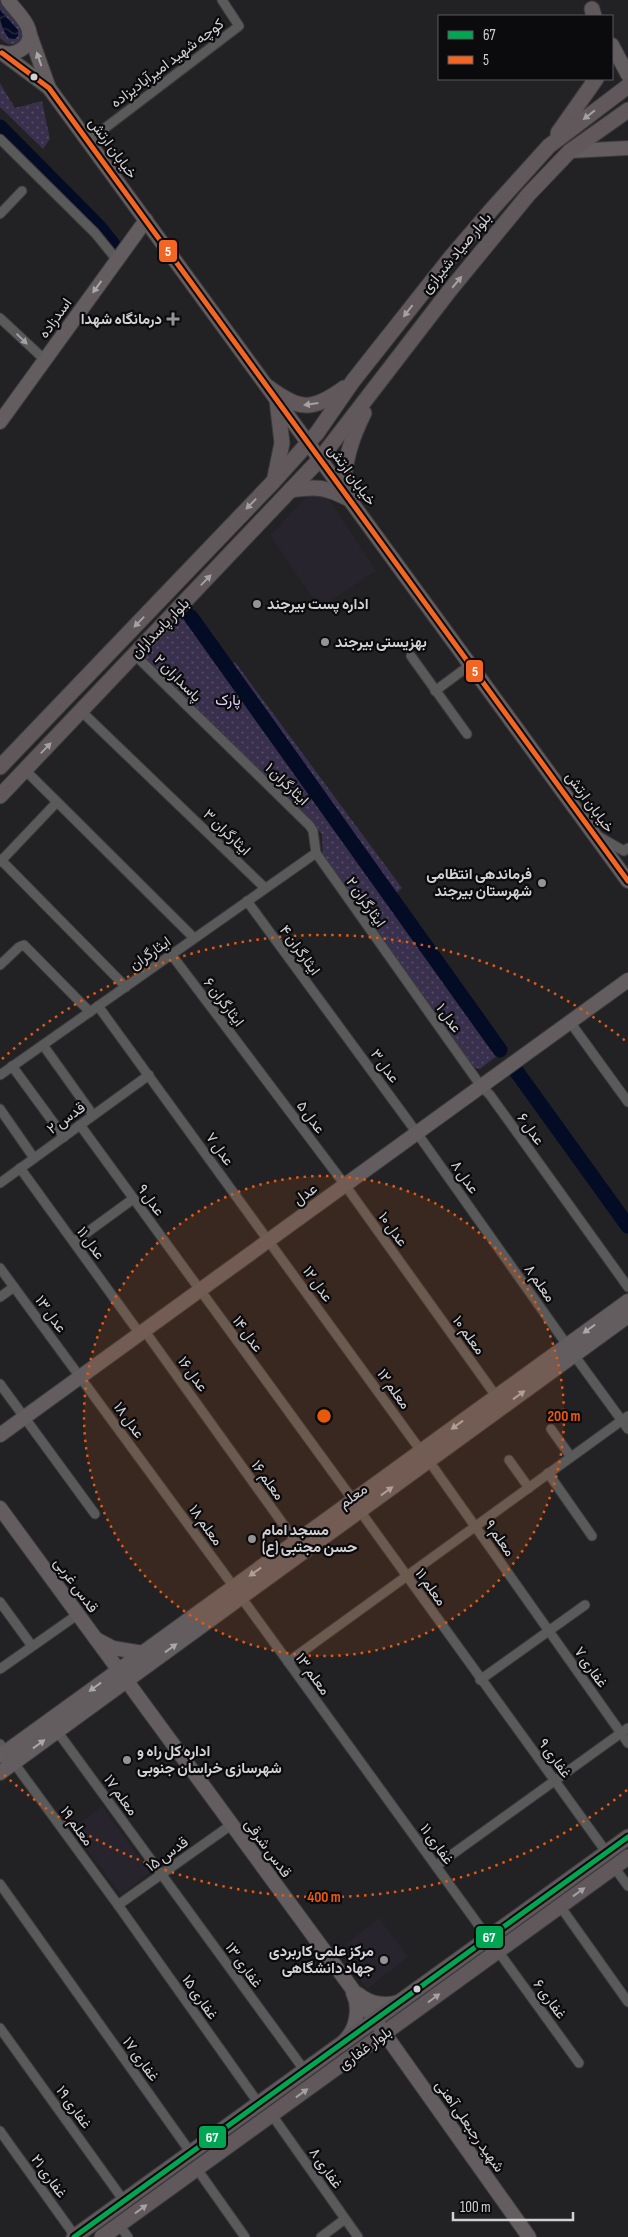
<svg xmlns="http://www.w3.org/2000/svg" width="628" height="2237" viewBox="0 0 628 2237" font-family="'Sofia Sans Condensed',Vazirmatn,sans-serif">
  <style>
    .built { fill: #27242d }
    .grass { fill: url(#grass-dots) }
    .water { fill: url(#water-waves) }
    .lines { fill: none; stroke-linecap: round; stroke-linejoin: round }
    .river { stroke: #030b25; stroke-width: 15 }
    .street-casing { stroke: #3b3b3c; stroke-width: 11 }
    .secondary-casing { stroke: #3b3b3c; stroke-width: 16 }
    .primary-casing { stroke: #3b3b3c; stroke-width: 17 }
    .street { stroke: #5a5a5b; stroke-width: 9 }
    .secondary { stroke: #635d5f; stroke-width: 14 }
    .primary { stroke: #60585b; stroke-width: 15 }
    .bus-1-casing { stroke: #0b0a0c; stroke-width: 9 }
    .bus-2-casing { stroke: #0b0a0c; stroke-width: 9 }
    .bus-1 { stroke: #00a651; stroke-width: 5 }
    .bus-2 { stroke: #f26522; stroke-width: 5 }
    .oneway { fill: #aaa8ab }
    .oneway2 { fill: #a4a1a4 }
    .oneway3 { fill: #a1a1a4 }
    .ring { fill: none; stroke: #e8590c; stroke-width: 2.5; stroke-dasharray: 2.5 5 }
    .bus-dot { fill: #d1d1d4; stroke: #0b0a0c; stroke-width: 2 }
    .poi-dot { fill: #949396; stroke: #0b0a0c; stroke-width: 2 }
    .labels { text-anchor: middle; stroke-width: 4.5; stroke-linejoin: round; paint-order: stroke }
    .street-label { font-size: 15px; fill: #d1d1d4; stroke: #0b0a0c }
    .poi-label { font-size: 15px; font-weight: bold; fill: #d1d1d4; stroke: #0b0a0c; text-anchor: start }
    .park-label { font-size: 15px; fill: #e0d4fd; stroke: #0b0a0c }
    .centre { fill: #e8590c; stroke: #0b0a0c; stroke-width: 2.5 }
    .ring-label { font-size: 15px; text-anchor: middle; font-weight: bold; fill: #e8590c; stroke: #0b0a0c; stroke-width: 4.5; stroke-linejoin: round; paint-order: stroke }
    .line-badge { stroke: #0b0a0c; stroke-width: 2 }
    .badge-label { font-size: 14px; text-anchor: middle; font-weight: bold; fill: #fff }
  </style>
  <defs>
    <pattern id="grass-dots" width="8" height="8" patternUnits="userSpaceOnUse" patternTransform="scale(1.25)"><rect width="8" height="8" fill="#38304c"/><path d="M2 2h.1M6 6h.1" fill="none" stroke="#544d65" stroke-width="1.8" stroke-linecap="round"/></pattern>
    <pattern id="water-waves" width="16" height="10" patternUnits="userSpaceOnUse" patternTransform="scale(1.25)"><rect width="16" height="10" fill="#030b25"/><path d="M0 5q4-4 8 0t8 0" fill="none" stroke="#272e44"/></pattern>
  </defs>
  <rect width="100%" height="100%" fill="#222123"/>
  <!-- built -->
  <g class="built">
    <polygon points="314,492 326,495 376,571 320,608 270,536 307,496"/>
    <polygon points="102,1806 150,1872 121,1895 72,1829"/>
    <polygon points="379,1918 408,1957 367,1989 352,1969 360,1963 346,1944"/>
  </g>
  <!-- grass -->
  <g class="grass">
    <path d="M0 0H3L25 31C21 41 17 47 6 43L0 38V21L8 38 12 39 18 32 0 10Z"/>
    <polygon points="0,83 15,108 42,101 50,139 43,149 0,107"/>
    <polygon points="182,614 223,671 235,662 402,888 395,894 503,1051 480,1069 473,1067 323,858 322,834 143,655"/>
  </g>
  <!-- water -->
  <path class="water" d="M0 10 18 30V36L15 39 9 38C2 30 0 21 0 10Z"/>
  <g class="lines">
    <!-- river -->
    <g class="river">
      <polyline points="0,127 99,227 114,246"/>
      <polyline points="191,617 500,1050"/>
      <polyline points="514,1068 628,1226"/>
    </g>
    <!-- street casing -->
    <g class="street-casing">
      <g id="street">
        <polyline points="0,139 95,233 117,260"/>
        <polyline points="88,141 239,26 222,0"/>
        <polyline points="0,214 22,191"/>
        <polyline points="0,318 45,360"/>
        <polyline points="135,655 310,826 313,831 316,853 481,1086 490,1095 628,1287"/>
        <polyline points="411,656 467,734"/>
        <polyline points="435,691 470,665"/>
        <polyline points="81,711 265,888"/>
        <polyline points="25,770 194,938"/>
        <polyline points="598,836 624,851 628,848"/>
        <polyline points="0,859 126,987"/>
        <polyline points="0,862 57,802"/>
        <polyline points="247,901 417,1133 567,1345"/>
        <polyline points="171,954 345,1185 496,1396"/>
        <polyline points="0,965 19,947 24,945 90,1012"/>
        <polyline points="98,1006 421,1451"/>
        <polyline points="570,1022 628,1102"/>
        <polyline points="43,1045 93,1115"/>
        <polyline points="12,1066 64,1137"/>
        <polyline points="0,1075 316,853"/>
        <polyline points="0,1109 34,1158"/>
        <polyline points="80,1125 353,1500"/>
        <polyline points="20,1168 140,1334"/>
        <polyline points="0,1183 149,1075"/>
        <polyline points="74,1242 133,1199"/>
        <polyline points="0,1268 234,1587"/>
        <polyline points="0,1297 14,1287"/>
        <polyline points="144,1330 296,1542"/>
        <polyline points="574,1355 628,1429"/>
        <polyline points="0,1384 95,1514"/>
        <polyline points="551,1429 571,1457"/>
        <polyline points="509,1460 529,1488"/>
        <polyline points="429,1461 628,1743"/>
        <polyline points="548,1473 592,1536"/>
        <polyline points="360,1511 607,1853"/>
        <polyline points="241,1597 488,1938"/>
        <polyline points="0,1602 32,1646"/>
        <polyline points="288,1662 628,1416"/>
        <polyline points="0,1669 77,1615"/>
        <polyline points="480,1680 585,1605"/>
        <polyline points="57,1731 305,2071"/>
        <polyline points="0,1744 6,1752"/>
        <polyline points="14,1763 118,1905 259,2104"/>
        <polyline points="436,1866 628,1728"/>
        <polyline points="614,1867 628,1886"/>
        <polyline points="0,1884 191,2153"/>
        <polyline points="118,1905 231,1825"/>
        <polyline points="560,1906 628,2002"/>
        <polyline points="498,1951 579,2063"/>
        <polyline points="0,2028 124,2201"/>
        <polyline points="272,2115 358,2237"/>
        <polyline points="0,2131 75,2236"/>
        <polyline points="197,2169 245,2237"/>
        <polyline points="119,2225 128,2237"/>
        <polyline points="321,2237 345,2219"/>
      </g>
    </g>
    <!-- secondary casing -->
    <g class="secondary-casing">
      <g id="secondary">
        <polyline points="29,32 49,88"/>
        <polyline points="612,45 628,75"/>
        <path d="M0 52C15 57 33 47 29 30 26 19 14 9 8 0"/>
        <polyline points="2,53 49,88 628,881"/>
        <polyline points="570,151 628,148"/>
        <polyline points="0,422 146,220"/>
        <polyline points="0,1435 628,980"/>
        <polyline points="0,1508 375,2020 529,2237"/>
        <polyline points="96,1639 113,1648 143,1653"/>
        <polyline points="0,1756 628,1301"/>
        <polyline points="0,1773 628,1316"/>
        <path d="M358 1994C370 2004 386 2007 401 2001"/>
        <path d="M345 2040C357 2029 360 2007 353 1993"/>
      </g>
    </g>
    <!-- primary casing -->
    <g class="primary-casing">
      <g id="primary">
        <polyline points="592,9 594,16"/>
        <polyline points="558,133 596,79"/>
        <path d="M268 387C299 410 311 412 344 388"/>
        <polyline points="275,477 282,443 277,400"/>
        <path d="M291 490C317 486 326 487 349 499"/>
        <path d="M343 491C344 462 351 439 364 413"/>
        <polyline points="0,767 274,481 317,433 353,381 451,257 493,208 549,146 628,86"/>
        <polyline points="0,796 320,459 450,290 528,195 570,151 628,110"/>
        <polyline points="74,2237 628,1837"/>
        <polyline points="102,2237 628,1857"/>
      </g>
    </g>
    <!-- street -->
    <use href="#street" class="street"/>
    <!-- secondary -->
    <use href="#secondary" class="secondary"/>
    <!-- primary -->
    <use href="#primary" class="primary"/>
    <!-- bus-1 casing -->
    <g class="bus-1-casing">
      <polyline id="bus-1" points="74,2237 628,1837"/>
    </g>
    <!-- bus-2 casing -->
    <g class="bus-2-casing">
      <polyline id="bus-2" points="2,53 49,88 628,881"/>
    </g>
    <!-- bus-1 -->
    <use href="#bus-1" class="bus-1"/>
    <!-- bus-2 -->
    <use href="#bus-2" class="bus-2"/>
  </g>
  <!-- one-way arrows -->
  <defs><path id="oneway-solid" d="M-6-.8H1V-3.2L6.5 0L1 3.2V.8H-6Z" transform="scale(1.25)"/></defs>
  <g class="oneway">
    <use href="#oneway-solid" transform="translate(39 59) rotate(-109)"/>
    <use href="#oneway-solid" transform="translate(97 287) rotate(126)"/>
    <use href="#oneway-solid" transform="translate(589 1329) rotate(144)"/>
    <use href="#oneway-solid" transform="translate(519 1395) rotate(-36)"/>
    <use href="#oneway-solid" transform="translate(457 1425) rotate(144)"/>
    <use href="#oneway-solid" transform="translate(387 1491) rotate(-36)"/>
    <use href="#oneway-solid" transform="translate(255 1572) rotate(144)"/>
    <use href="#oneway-solid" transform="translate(171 1648) rotate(-36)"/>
    <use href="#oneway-solid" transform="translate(95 1687) rotate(144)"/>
    <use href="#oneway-solid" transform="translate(39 1744) rotate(-36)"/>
  </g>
  <g class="oneway2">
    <use href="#oneway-solid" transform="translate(589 115) rotate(142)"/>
    <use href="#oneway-solid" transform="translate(457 282) rotate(-50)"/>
    <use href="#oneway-solid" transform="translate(408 311) rotate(128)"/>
    <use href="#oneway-solid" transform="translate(311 404) rotate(172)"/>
    <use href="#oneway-solid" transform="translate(251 504) rotate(134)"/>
    <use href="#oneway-solid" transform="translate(206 580) rotate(-46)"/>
    <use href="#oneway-solid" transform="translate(139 622) rotate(134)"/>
    <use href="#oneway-solid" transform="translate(46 748) rotate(-46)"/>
    <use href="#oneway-solid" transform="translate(579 1892) rotate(-36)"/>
    <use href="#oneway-solid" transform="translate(434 1998) rotate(-36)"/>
    <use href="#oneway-solid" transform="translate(302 2093) rotate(-36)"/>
    <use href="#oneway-solid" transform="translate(141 2209) rotate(-36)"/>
  </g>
  <use class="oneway3" href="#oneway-solid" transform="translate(22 339) rotate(44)"/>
  <!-- distance rings -->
  <circle cx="324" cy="1416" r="240" fill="#e8590c" fill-opacity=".12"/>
  <g class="ring">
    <circle cx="324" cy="1416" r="240"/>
    <path d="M627 1790A481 481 0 0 1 2 1773M2 1059A481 481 0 0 1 627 1042"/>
  </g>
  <!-- markers -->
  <g class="bus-dot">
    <circle cx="34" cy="77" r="4.5"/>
    <circle cx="417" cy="1989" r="4.5"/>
  </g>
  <g class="poi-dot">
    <path d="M170.5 311.5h5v5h5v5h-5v5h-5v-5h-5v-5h5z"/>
    <circle cx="257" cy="604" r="5"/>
    <circle cx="325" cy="642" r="5"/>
    <circle cx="542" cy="883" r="5"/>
    <circle cx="252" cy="1539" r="5"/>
    <circle cx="127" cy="1760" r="5"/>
    <circle cx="384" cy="1960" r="5"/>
  </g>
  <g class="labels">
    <!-- street labels -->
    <g class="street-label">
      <text transform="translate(167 63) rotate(-37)" y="5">کوچه شهید امیرآبادیزاده</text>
      <text transform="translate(113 148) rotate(54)" y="5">خیابان ارتش</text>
      <text transform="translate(456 253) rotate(-50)" y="5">بلوار صیاد شیرازی</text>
      <text transform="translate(55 318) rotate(-54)" y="5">اسدزاده</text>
      <text transform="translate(352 475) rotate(54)" y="5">خیابان ارتش</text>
      <text transform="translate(160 628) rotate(-46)" y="5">بلوار پاسداران</text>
      <text transform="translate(178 678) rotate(45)" y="5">پاسداران ۲</text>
      <text transform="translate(287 784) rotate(44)" y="5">ایثارگران ۱</text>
      <text transform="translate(590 802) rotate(54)" y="5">خیابان ارتش</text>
      <text transform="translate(227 832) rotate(44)" y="5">ایثارگران ۳</text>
      <text transform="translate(366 902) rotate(55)" y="5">ایثارگران ۲</text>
      <text transform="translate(300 950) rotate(54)" y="5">ایثارگران ۴</text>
      <text transform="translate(150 953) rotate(-35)" y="5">ایثارگران</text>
      <text transform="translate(224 1002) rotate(53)" y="5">ایثارگران ۶</text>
      <text transform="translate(449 1018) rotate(54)" y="5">عدل ۱</text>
      <text transform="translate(385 1066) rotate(54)" y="5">عدل ۳</text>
      <text transform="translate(311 1117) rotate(53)" y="5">عدل ۵</text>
      <text transform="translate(66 1118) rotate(-36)" y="5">قدس ۲</text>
      <text transform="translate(531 1129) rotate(55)" y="5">عدل ۶</text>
      <text transform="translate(220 1149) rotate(54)" y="5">عدل ۷</text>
      <text transform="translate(465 1177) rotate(55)" y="5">عدل ۸</text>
      <text transform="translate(305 1194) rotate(-36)" y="5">عدل</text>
      <text transform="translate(151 1200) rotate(54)" y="5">عدل ۹</text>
      <text transform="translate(393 1229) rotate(54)" y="5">عدل ۱۰</text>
      <text transform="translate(91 1243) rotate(54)" y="5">عدل ۱۱</text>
      <text transform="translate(540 1283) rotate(55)" y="5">معلم ۸</text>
      <text transform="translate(318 1284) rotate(54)" y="5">عدل ۱۲</text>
      <text transform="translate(51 1314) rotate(54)" y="5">عدل ۱۳</text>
      <text transform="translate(248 1334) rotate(54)" y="5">عدل ۱۴</text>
      <text transform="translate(469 1335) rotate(54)" y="5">معلم ۱۰</text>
      <text transform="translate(193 1374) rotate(54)" y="5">عدل ۱۶</text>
      <text transform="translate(394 1389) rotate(54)" y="5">معلم ۱۲</text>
      <text transform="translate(129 1420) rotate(54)" y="5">عدل ۱۸</text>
      <text transform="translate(268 1480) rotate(54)" y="5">معلم ۱۶‌</text>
      <text transform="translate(353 1496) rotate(-36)" y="5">معلم</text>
      <text transform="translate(206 1525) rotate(54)" y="5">معلم ۱۸</text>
      <text transform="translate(500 1538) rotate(55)" y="5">معلم ۹</text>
      <text transform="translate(76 1585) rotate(54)" y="5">قدس غربی</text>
      <text transform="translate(431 1587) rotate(54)" y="5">معلم ۱۱</text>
      <text transform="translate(591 1667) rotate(55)" y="5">غفاری ۷</text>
      <text transform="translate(313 1674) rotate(54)" y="5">معلم ۱۳</text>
      <text transform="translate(555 1758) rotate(54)" y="5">غفاری ۹</text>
      <text transform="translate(121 1795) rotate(54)" y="5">معلم ۱۷</text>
      <text transform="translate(77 1826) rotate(54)" y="5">معلم ۱۹</text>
      <text transform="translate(437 1844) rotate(54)" y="5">غفاری ۱۱</text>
      <text transform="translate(268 1848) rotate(54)" y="5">قدس شرقی</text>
      <text transform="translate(167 1854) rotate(-36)" y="5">قدس ۱۵</text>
      <text transform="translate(244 1965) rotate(54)" y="5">غفاری ۱۳</text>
      <text transform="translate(200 1997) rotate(55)" y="5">غفاری ۱۵</text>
      <text transform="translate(550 1999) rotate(54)" y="5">غفاری ۶</text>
      <text transform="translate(365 2048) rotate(-36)" y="5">بلوار غفاری</text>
      <text transform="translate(141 2059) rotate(54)" y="5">غفاری ۱۷</text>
      <text transform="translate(74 2107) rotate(54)" y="5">غفاری ۱۹</text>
      <text transform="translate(470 2126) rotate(55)" y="5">شهید رجبعلی آهنی</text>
      <text transform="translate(326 2168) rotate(55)" y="5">غفاری ۸</text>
      <text transform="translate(49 2176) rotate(54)" y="5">غفاری ۲۱</text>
    </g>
    <!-- poi labels -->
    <g class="poi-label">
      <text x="162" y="324" text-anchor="end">درمانگاه شهدا</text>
      <text x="267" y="609">اداره پست بیرجند</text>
      <text x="335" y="647">بهزیستی بیرجند</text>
      <text x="532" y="879" text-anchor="end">فرماندهی انتظامی<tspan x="532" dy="17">شهرستان بیرجند</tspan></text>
      <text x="262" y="1535">مسجد امام<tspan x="262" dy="17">حسن مجتبی (ع)</tspan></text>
      <text x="137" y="1756">اداره کل راه و<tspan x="137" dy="17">شهرسازی خراسان جنوبی</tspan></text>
      <text x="374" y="1956" text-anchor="end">مرکز علمی کاربردی<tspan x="374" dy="17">جهاد دانشگاهی</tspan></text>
    </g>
    <!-- park labels -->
    <g class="park-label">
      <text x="228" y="705">پارک</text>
    </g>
  </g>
  <circle cx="324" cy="1416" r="8" class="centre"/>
  <g class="ring-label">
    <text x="564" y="1421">200 m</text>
    <text x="324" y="1902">400 m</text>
  </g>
  <g class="line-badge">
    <rect x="158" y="239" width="20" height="24" rx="5" fill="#f26522"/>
    <rect x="465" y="659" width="19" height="24" rx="5" fill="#f26522"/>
    <rect x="475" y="1925" width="29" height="24" rx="5" fill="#00a651"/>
    <rect x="198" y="2125" width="29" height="24" rx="5" fill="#00a651"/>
  </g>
  <g class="badge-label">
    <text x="168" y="256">5</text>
    <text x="475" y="676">5</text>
    <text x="489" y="1942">67</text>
    <text x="212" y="2142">67</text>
  </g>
  <!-- legend -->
  <rect x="438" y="15" width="175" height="65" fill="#0b0a0c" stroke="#5a5a5c"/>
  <rect x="448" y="31" width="25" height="8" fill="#00a651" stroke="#5a5a5c"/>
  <text x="483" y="40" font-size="15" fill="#d1d1d4">67</text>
  <rect x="448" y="56" width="25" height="8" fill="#f26522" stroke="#5a5a5c"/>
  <text x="483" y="65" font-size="15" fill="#d1d1d4">5</text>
  <!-- scale -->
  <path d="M453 2212v8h120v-8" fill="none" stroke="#d1d1d4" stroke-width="2.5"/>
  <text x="460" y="2212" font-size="15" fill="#d1d1d4" stroke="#0b0a0c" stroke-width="4" paint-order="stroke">100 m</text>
</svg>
